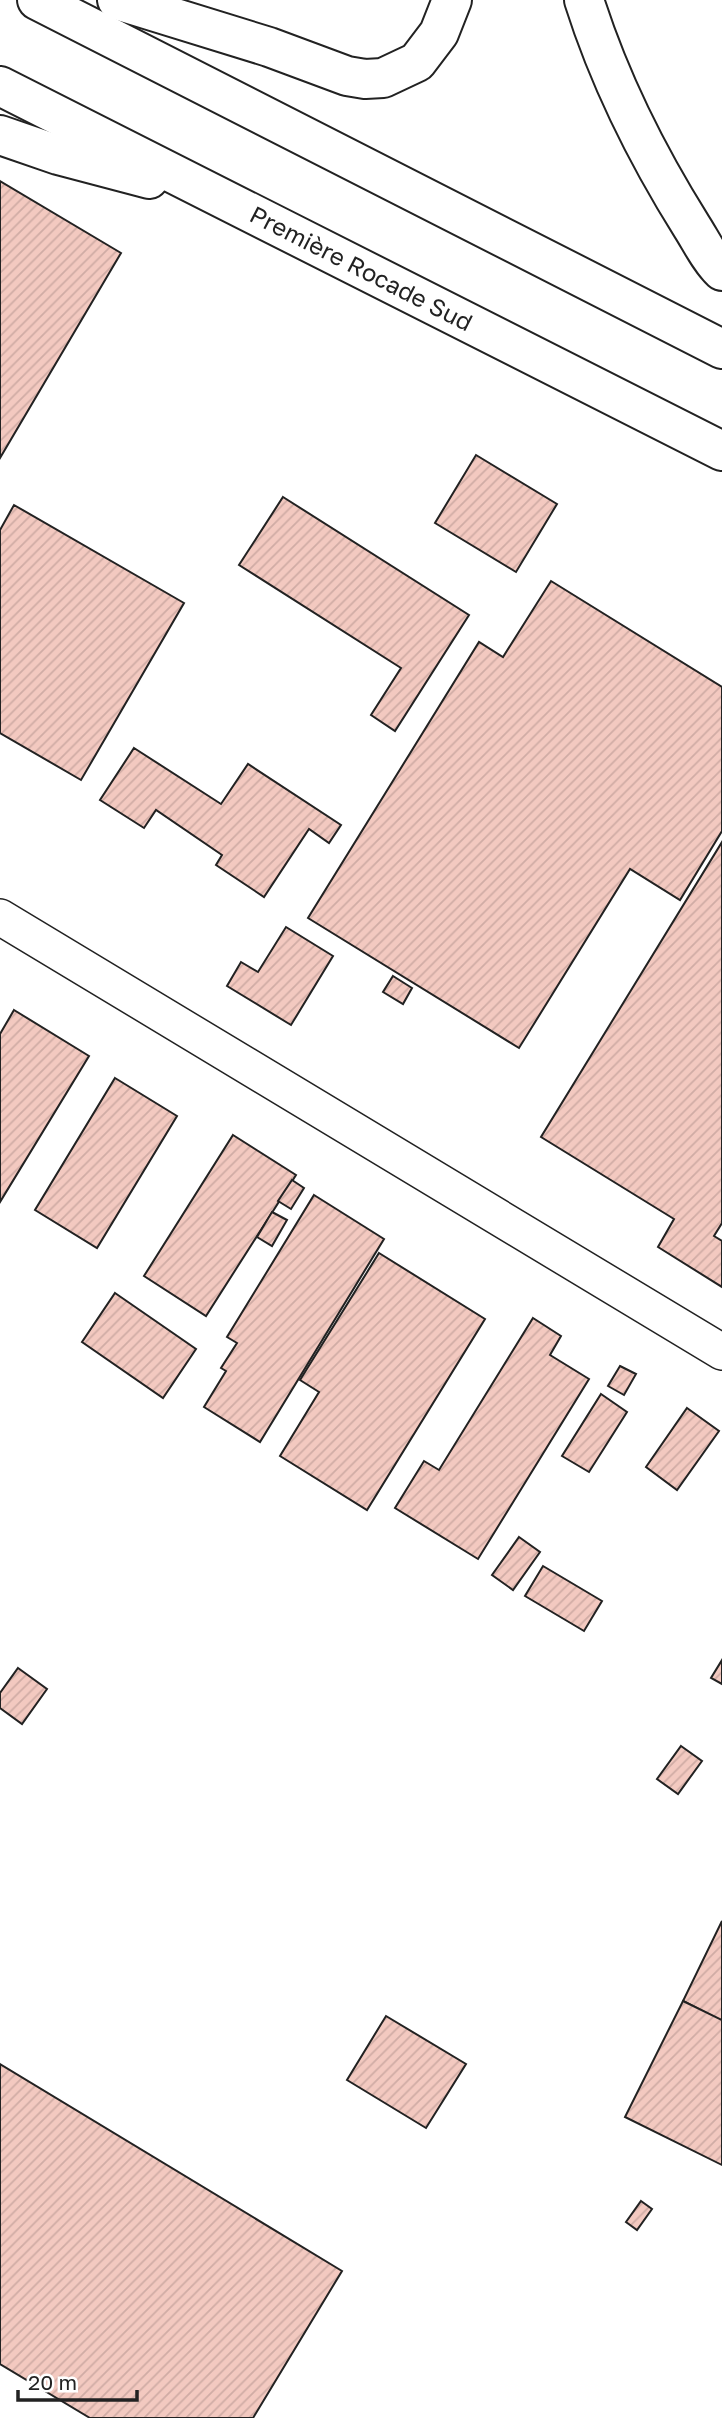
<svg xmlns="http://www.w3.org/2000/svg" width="722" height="2418" viewBox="0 0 722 2418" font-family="'Golos Text',sans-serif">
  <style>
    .building { fill: url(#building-hatch); stroke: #222; stroke-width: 2 }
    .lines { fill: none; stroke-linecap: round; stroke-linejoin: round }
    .street-casing { stroke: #222; stroke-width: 38 }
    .highway-casing { stroke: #222; stroke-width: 42 }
    .street { stroke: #fff; stroke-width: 35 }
    .highway { stroke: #fff; stroke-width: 38 }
    .labels { text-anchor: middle; stroke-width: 5; stroke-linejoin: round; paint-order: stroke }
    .street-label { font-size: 24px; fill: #222; stroke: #fff }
  </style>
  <defs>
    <pattern id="building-hatch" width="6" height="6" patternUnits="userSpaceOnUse" patternTransform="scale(1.75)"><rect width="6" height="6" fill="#f3c9c0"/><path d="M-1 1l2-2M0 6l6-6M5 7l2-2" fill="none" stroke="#d0aca5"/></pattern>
  </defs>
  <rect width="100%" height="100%" fill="#fff"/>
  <!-- building -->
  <g class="building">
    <polygon points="0,181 121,253 0,458"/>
    <polygon points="476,455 557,504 516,572 435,523"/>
    <polygon points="283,497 469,615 395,731 371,715 401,668 239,565"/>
    <polygon points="14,505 184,603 81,780 0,733 0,530"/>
    <polygon points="551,581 722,687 722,831 680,900 630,869 519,1048 308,918 479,642 503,657"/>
    <polygon points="134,748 221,804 248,764 341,825 329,843 309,829 264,897 216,865 222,855 156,810 144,828 100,800"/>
    <polygon points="722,842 722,1223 714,1236 722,1241 722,1287 658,1247 674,1219 541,1137"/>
    <polygon points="286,927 333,956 291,1025 227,986 241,962 258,972"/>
    <polygon points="393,976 412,988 403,1004 383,992"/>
    <polygon points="14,1010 89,1056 0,1202 0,1034"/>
    <polygon points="115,1078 177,1116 97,1248 35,1210"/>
    <polygon points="233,1135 296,1175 206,1316 144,1276"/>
    <polygon points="292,1180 304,1188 291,1209 278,1201"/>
    <polygon points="314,1195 384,1239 260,1442 204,1407 226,1371 221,1368 237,1343 227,1337"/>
    <polygon points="272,1212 287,1220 272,1246 257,1237"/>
    <polygon points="379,1253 485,1319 367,1510 280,1456 319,1392 300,1380"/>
    <polygon points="115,1293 196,1349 163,1398 82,1342"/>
    <polygon points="533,1318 561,1336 550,1355 589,1379 478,1559 395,1508 424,1461 439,1470"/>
    <polygon points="620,1366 636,1374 624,1395 608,1386"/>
    <polygon points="601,1394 627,1412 589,1472 562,1456"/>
    <polygon points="687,1408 719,1431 677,1490 646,1467"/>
    <polygon points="519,1537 540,1552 513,1590 492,1575"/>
    <polygon points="543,1566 602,1601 584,1631 525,1596"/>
    <polygon points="722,1660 722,1684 711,1678"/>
    <polygon points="18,1668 47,1689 22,1724 0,1708 0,1693"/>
    <polygon points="681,1746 702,1761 678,1794 657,1779"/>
    <polygon points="722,1921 722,2021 683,2001"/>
    <polygon points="683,2001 722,2020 722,2165 625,2117"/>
    <polygon points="386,2016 466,2064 426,2128 347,2080"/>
    <polygon points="0,2064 342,2271 253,2418 90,2418 0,2364"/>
    <polygon points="641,2201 652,2209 637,2230 626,2222"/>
  </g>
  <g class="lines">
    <!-- street casing -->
    <g class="street-casing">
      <polyline id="street" points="0,917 722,1352"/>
    </g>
    <!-- highway casing -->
    <g class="highway-casing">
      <g id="highway">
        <polyline points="37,0 722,349"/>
        <polyline points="117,0 269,47 347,76 365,79 383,78 417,62 439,33 452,0"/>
        <path d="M584 0C609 79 648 157 692 227 701 241 710 260 722 271"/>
        <polyline points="0,86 722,451"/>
        <polyline points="0,135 58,155 149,179"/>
      </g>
    </g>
    <!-- street -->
    <use href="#street" class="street"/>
    <!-- highway -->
    <use href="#highway" class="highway"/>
  </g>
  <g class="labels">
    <!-- street labels -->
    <g class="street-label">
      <text transform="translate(361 269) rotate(27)" y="8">Première Rocade Sud</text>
    </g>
  </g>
  <!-- scale -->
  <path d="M18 2390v10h119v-10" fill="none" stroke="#222222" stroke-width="3.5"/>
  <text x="28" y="2390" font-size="21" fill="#222222" stroke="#ffffff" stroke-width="5" paint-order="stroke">20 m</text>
</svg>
